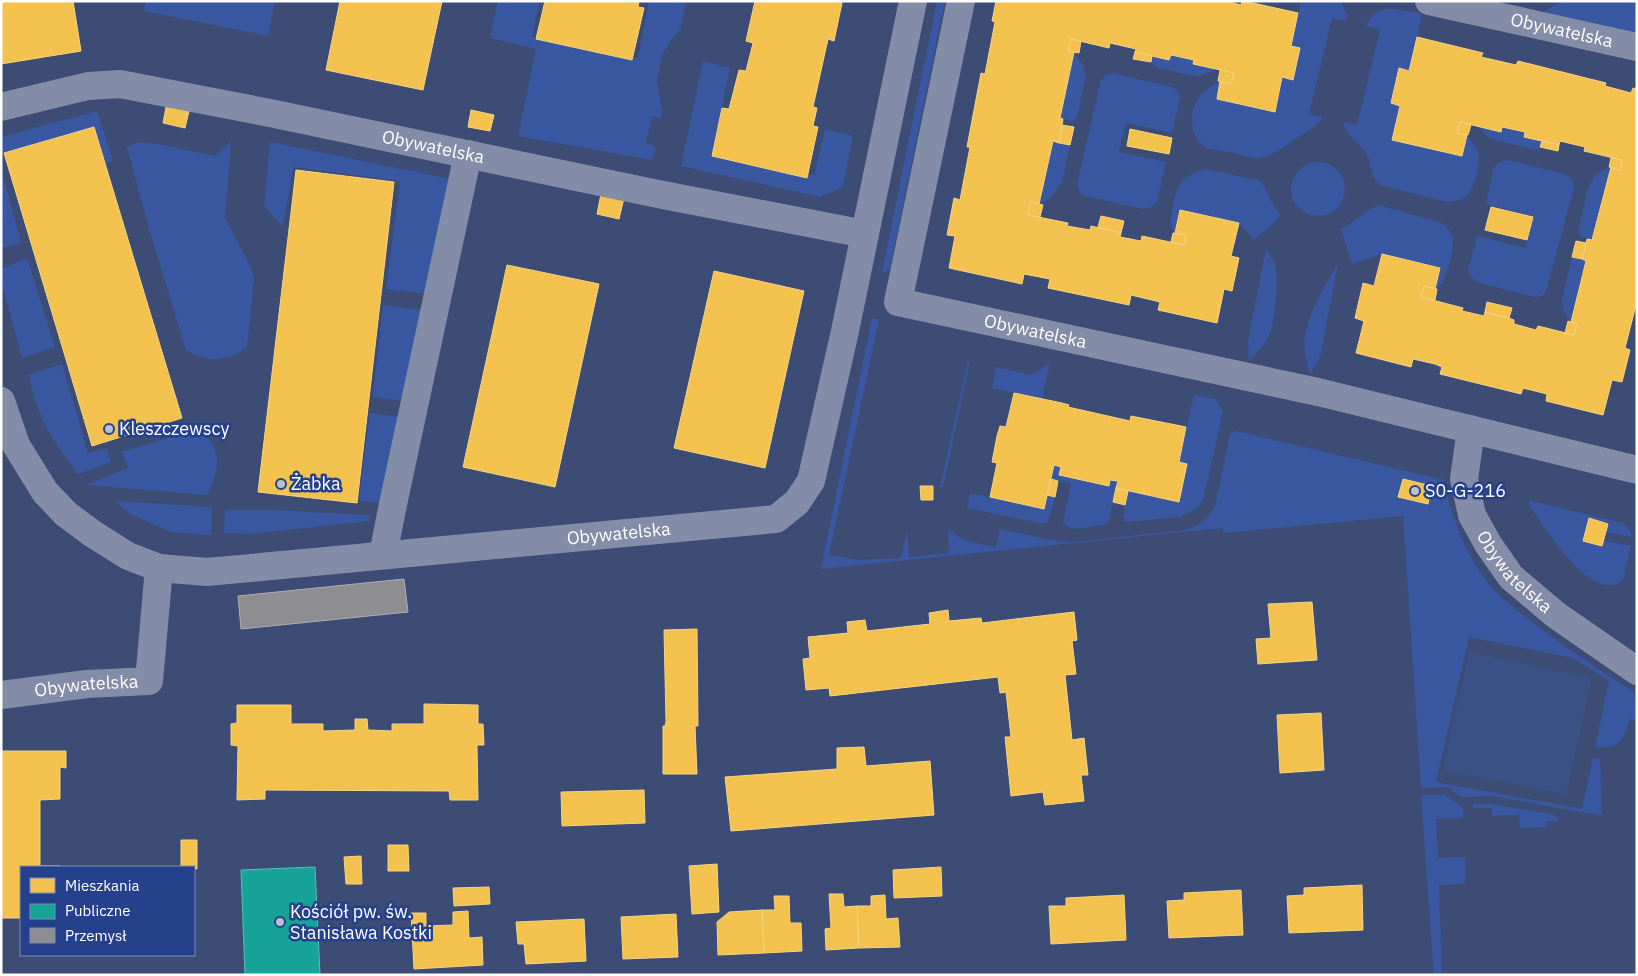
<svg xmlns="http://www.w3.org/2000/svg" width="1638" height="976" viewBox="0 0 1638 976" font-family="'IBM Plex Sans',sans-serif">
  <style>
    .green { fill: #3958a1 }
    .water { fill: #3b5084 }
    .homes { fill: #f2c14e; stroke: #f6d483 }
    .public { fill: #17a398; stroke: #5dbfb7 }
    .industry { fill: #8d8d92; stroke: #afafb3 }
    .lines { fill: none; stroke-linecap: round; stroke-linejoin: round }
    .minor { stroke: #838da8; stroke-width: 28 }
    .poi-dot { fill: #bbc0ce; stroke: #25418b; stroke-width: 2 }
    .labels { text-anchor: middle; stroke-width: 5; stroke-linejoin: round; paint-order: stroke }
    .street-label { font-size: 18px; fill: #fff; stroke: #25418b }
    .poi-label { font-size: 18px; fill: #fff; stroke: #25418b; text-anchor: start }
  </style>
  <rect width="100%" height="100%" fill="#3c4c74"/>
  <!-- green -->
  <g class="green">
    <polygon points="146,1 269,1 275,2 268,36 144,11"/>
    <polygon points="498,1 539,1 532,37 638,58 649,1 686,1 680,30 671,40 662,55 659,69 657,81 662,110 661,119 652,116 646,143 656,147 652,160 518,136 536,49 490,38"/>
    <polygon points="937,1 945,1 890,268 884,273 882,272"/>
    <path d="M1301 1H1340L1347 14 1346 21 1332 18 1309 114 1323 117C1314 130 1309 129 1297 138 1284 146 1276 155 1260 158 1252 159 1242 155 1234 153 1225 151 1215 151 1207 148 1188 138 1188 109 1201 94 1206 89 1214 85 1220 81L1217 99 1275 112 1282 77 1293 79 1300 48 1291 46Z"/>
    <polygon points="1562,1 1637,1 1637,36 1542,13"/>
    <path d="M1385 9H1396L1422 14 1409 71 1399 69 1391 103 1400 106 1392 139 1461 156 1467 135C1471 140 1476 146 1478 152 1481 162 1474 190 1466 197 1460 201 1453 201 1447 202L1380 185C1371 178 1372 166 1368 157 1361 142 1346 138 1343 122L1357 125 1380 30 1366 26C1370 16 1375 12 1385 9Z"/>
    <polygon points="1074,52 1083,65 1086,76 1077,118 1072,121 1060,118"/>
    <polygon points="1171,55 1194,60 1218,69 1198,77 1155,67 1151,62 1152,56 1169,60"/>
    <polygon points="703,61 730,68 712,156 814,175 825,129 853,136 843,187 820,197 681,166"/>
    <polygon points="1113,73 1171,87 1177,90 1180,98 1172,133 1126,123 1119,152 1166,162 1157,201 1151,207 1143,209 1084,196 1079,191 1077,184 1101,80 1106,75"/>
    <polygon points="97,111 113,161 105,164 94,127 1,154 1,137"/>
    <path d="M1479 127C1504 127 1520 130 1542 141L1538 150H1535L1492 139 1486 136Z"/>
    <path d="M231 141 225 218 250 265 254 278 247 347C229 362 206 363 186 350L150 232 127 147 137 142 157 144 215 156Z"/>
    <polygon points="1053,141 1070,145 1062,182 1050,199 1039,204"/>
    <polygon points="270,142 450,179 427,294 386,289 400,181 293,167 285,216 282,226 264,206"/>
    <polygon points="1508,160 1567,175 1572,180 1574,188 1546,291 1542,296 1534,297 1477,282 1471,278 1468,271 1477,236 1526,248 1533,216 1486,204 1494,167 1499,162"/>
    <circle cx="1318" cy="189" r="27"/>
    <polygon points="1,167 21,243 1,249"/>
    <path d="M1611 167 1592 240 1581 237 1578 233 1579 230C1582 217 1586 187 1594 177 1598 171 1604 170 1611 167Z"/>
    <path d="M1206 169 1261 181C1268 193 1272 205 1281 216L1254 240 1239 223 1175 233 1170 224C1176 194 1172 178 1206 169Z"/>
    <path d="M1378 205 1442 223C1463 238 1449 263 1443 283L1435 289 1440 268 1382 254 1352 264 1341 229C1354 222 1364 212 1378 205Z"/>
    <path d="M1266 248C1269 254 1274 260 1275 266 1279 279 1275 323 1269 336 1264 346 1256 353 1249 361L1248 341Z"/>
    <polygon points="1572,257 1586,261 1571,322 1563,309 1562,299"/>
    <polygon points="27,258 55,347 22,358 1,281 1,269"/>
    <path d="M1338 264 1320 357 1310 375C1307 365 1304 354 1304 344 1306 315 1323 288 1338 264Z"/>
    <polygon points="383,305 423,310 404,401 373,397"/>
    <path d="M872 318 879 320 829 555 859 560 901 558 907 531 909 557 949 553 948 528C963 543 976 543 996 547L1000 529 1057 541 1072 542 1184 530C1199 526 1208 520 1215 506L1230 434 1236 431 1444 480C1451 517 1465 554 1489 584 1501 599 1517 610 1532 622 1565 648 1601 670 1636 694L1637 721 1630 719C1621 742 1622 748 1595 747L1609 681 1573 658 1469 637 1436 782 1582 809 1593 758H1600L1602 815 1581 812 1493 796 1461 797 1448 787 1421 788 1403 516 1224 533 1222 528 821 569Z"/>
    <polygon points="968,361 970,361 943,487 940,487"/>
    <polygon points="1050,363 1042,399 992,388 996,367 1031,375"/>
    <path d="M62 364 88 453 107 448 111 462 78 474C52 440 37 418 29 375Z"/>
    <polygon points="1194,395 1215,399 1223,411 1204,497 1200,505 1194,510 1180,517 1128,522 1125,521 1123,517 1128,491 1179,501 1179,462"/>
    <polygon points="370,413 400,417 382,503 359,501"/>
    <path d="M196 429C224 446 220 469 207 495L86 485 128 468 122 452Z"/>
    <path d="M1054 465 1061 467 1060 476 1109 486 1110 480 1118 481 1109 521 1104 525C1092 526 1070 534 1063 522L1071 483 1051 479Z"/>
    <polygon points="970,493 1044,509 1047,495 1055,497 1048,522 1044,524 967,508"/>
    <polygon points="115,501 212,507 211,535 171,532 130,514"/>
    <path d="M1531 501 1623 523 1630 531 1632 537 1606 532 1608 523 1589 518 1583 541 1602 546 1604 541 1631 546 1624 577C1621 583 1618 584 1611 585 1582 588 1544 527 1529 505V502Z"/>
    <polygon points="225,510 274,510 369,515 369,521 251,534 224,533"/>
    <polygon points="1421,795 1445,795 1463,808 1463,818 1436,819 1438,858 1465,857 1465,884 1439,885 1442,975 1434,975"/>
    <polygon points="1474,804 1492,804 1555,815 1560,821 1547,821 1546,827 1520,828 1519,815 1492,816 1492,808 1472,808"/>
  </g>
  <!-- water -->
  <polygon class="water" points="1469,652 1592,678 1566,795 1443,770"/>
  <!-- homes -->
  <g class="homes">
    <polygon points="1,1 73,1 81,51 1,64"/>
    <polygon points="340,1 442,1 423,90 326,70"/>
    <polygon points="545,1 639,1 638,7 644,8 632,60 536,39"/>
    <polygon points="755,1 837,1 842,3 834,41 828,39 813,107 817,108 813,126 818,127 807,178 712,156 722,108 729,109 739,70 746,71 753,43 746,41"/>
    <polygon points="996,1 1225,1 1241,5 1242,1 1244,1 1298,13 1291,46 1300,48 1293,80 1282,77 1275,112 1217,99 1220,81 1231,84 1234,73 1193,64 1194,60 1171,55 1169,60 1135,52 1136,49 1110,43 1109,48 1071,39 1068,51 1074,52 1060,118 1063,119 1059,143 1053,141 1039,204 1031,202 1028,215 1068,223 1067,226 1090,230 1091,226 1121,233 1120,237 1141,241 1142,236 1184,245 1186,235 1175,233 1180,210 1239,223 1231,256 1239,258 1232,291 1224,289 1217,323 1158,310 1160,302 1131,295 1129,305 1048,288 1050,279 1024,274 1022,284 949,268 955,236 947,235 954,198 960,200 970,147 967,147 981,73 985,74 995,22 992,21"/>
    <polygon points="1417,37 1483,53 1481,57 1516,65 1518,61 1606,83 1605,86 1631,93 1633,88 1637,89 1637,301 1625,348 1630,350 1622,382 1612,380 1603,415 1546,401 1547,394 1523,388 1521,394 1440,374 1442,367 1435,364 1413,359 1411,367 1356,353 1364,321 1355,318 1363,283 1374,286 1382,254 1440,268 1435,289 1424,286 1421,297 1463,308 1462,311 1484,316 1485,312 1509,318 1514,320 1514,324 1536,330 1538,326 1574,335 1577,324 1571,322 1586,261 1582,259 1587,239 1592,240 1611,167 1620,170 1622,160 1584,151 1585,147 1560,141 1559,145 1524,137 1525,132 1502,127 1501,132 1460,122 1457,133 1467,135 1462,156 1392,140 1400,106 1391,103 1399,68 1409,71"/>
    <polygon points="1071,39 1081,41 1079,53 1068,51"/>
    <polygon points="1135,52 1152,56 1151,62 1133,59"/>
    <polygon points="1220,70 1234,73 1231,84 1218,81"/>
    <polygon points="167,102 190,107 185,128 163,123"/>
    <polygon points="471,110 494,115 490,131 468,127"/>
    <polygon points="1460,122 1471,125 1468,135 1457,133"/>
    <polygon points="1062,125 1074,127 1070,145 1059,143"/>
    <polygon points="94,127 182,418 92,446 4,153"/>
    <polygon points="1130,129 1172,138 1169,154 1127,146"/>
    <polygon points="1542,141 1559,145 1558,151 1540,147"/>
    <polygon points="1611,158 1622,160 1620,170 1609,167"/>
    <polygon points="296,170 394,182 357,503 258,492"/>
    <polygon points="601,194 624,198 619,219 597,214"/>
    <polygon points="1031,202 1043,205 1040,217 1028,215"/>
    <polygon points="1491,207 1533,217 1527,240 1485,230"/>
    <polygon points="1101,216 1124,221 1121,233 1098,227"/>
    <polygon points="1173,233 1186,235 1184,245 1171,242"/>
    <polygon points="1576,241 1586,243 1582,259 1572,257"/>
    <polygon points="507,265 599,284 555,487 463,467"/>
    <polygon points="714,271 804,291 765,468 674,448"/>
    <polygon points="1424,286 1437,289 1435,300 1421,297"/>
    <polygon points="1487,302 1512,308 1509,318 1485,312"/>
    <polygon points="1568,321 1577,324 1574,335 1565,333"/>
    <polygon points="1014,393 1062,403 1069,405 1068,407 1130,421 1131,416 1186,427 1179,462 1187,464 1179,502 1116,488 1118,481 1110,480 1109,486 1059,475 1061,467 1054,465 1044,509 990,497 997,463 992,462 997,436 1000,426 1006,427"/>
    <polygon points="1051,479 1058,481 1055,497 1047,495"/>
    <polygon points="1403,479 1432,486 1428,504 1398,497"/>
    <polygon points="920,486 933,486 933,500 921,500"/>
    <polygon points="1116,488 1128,491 1125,505 1113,502"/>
    <polygon points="1589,518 1608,524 1602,546 1583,541"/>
    <polygon points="1312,602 1317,660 1258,664 1256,639 1271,638 1268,604"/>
    <polygon points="948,610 949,621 981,618 982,623 1074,612 1077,640 1072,641 1076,674 1065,675 1072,740 1084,738 1088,775 1081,775 1084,801 1045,805 1043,792 1011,796 1005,737 1011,737 1006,692 1000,693 998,677 830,696 829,688 806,690 803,659 810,658 808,637 848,633 847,622 865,620 867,631 930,624 929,613"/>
    <polygon points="697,629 698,726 695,726 697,774 663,774 663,726 665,726 666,722 664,630"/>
    <polygon points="424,704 478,705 478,724 483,724 484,745 477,745 478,800 450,800 449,791 265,790 265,799 237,800 238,746 231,745 231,724 237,723 237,705 291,705 291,724 323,724 323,731 355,730 355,719 367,719 368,730 392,731 392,724 424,724"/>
    <polygon points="1321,713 1324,770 1280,773 1277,715"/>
    <polygon points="864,747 866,766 930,761 934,815 731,831 725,777 837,769 837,748"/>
    <polygon points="1,751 66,751 66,768 60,767 60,799 40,800 40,866 60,866 60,867 21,867 21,918 1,918"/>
    <polygon points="644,790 645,823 562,826 561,792"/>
    <polygon points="181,840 197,840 197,869 194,869 194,867 181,867"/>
    <polygon points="388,845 408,845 409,871 388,871"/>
    <polygon points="361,856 362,884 346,884 344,857"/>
    <polygon points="717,864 719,912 692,914 689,866"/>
    <polygon points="941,867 942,896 894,898 893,870"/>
    <polygon points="1362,885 1363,930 1289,933 1287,896 1304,895 1304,888"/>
    <polygon points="489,887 490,904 454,906 453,888"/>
    <polygon points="1241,890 1243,935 1169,938 1167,901 1184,900 1184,893"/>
    <polygon points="829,894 843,894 844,907 857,906 859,948 826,950 825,929 831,928"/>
    <polygon points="885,895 886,919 898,918 900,947 859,948 857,906 871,906 871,896"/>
    <polygon points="1124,895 1126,940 1051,944 1049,906 1066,906 1066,898"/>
    <polygon points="774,896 789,896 790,923 801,923 802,951 764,953 762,910 775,910"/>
    <polygon points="762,910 764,953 718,955 717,922 729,912"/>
    <polygon points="468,911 469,938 482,937 483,965 414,969 411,913 426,913 426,926 453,925 453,912"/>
    <polygon points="676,914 678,957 623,959 621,917"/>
    <polygon points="584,919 586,961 526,964 524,944 518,944 516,922"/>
  </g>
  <!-- public -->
  <polygon class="public" points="315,867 320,975 245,975 241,870"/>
  <!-- industry -->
  <polygon class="industry" points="404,579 408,612 241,629 238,596"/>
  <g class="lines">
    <!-- minor -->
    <g class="minor">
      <path id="s1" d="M961 1 898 302 1318 392 1637 470"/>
      <path id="s2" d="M1429 1 1637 47"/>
      <path id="s3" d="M1 107 88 86 120 84 270 113 658 194 865 234"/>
      <path id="s4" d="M1 401 16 445 45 492 66 514 93 534 128 556 159 568 207 572 776 519 797 502 811 481 845 331 913 1"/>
      <path id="s5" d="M1471 429 1464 479 1472 515 1488 544 1511 577 1556 615 1637 671"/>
      <polyline points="383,555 392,509 468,154"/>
      <path id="s6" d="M1 695 87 684 149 681 159 568"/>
    </g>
  </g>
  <!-- markers -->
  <g class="poi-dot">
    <circle cx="109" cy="429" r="5"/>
    <circle cx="281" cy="484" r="5"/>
    <circle cx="1415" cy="491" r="5"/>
    <circle cx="280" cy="922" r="5"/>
  </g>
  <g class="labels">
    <!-- street labels -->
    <g class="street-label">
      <text dy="6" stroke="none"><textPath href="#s2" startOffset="136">Obywatelska</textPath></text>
      <text dy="6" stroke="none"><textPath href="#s3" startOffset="441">Obywatelska</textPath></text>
      <text dy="6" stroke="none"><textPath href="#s1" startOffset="448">Obywatelska</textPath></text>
      <text dy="6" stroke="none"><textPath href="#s4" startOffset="702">Obywatelska</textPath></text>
      <text dy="6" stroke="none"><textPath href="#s5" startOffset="159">Obywatelska</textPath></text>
      <text dy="6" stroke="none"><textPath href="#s6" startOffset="86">Obywatelska</textPath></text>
    </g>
    <!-- poi labels -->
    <g class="poi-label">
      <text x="119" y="435">Kleszczewscy</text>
      <text x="291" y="490">Żabka</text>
      <text x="1425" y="497">S0-G-216</text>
      <text x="290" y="918">Kościół pw. św.<tspan x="290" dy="21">Stanisława Kostki</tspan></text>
    </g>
  </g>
  <!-- border -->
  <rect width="1638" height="976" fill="none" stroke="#ffffff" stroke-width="5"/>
  <!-- legend -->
  <rect x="20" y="866" width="175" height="90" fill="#25418b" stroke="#7c8db9"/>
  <rect x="30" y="878" width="25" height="15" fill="#f2c14e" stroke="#7c8db9"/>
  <text x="65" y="891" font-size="15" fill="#ffffff">Mieszkania</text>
  <rect x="30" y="904" width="25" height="15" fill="#17a398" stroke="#7c8db9"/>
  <text x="65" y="916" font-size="15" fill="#ffffff">Publiczne</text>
  <rect x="30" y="928" width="25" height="15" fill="#8d8d92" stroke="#7c8db9"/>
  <text x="65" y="941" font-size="15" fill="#ffffff">Przemysł</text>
</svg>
